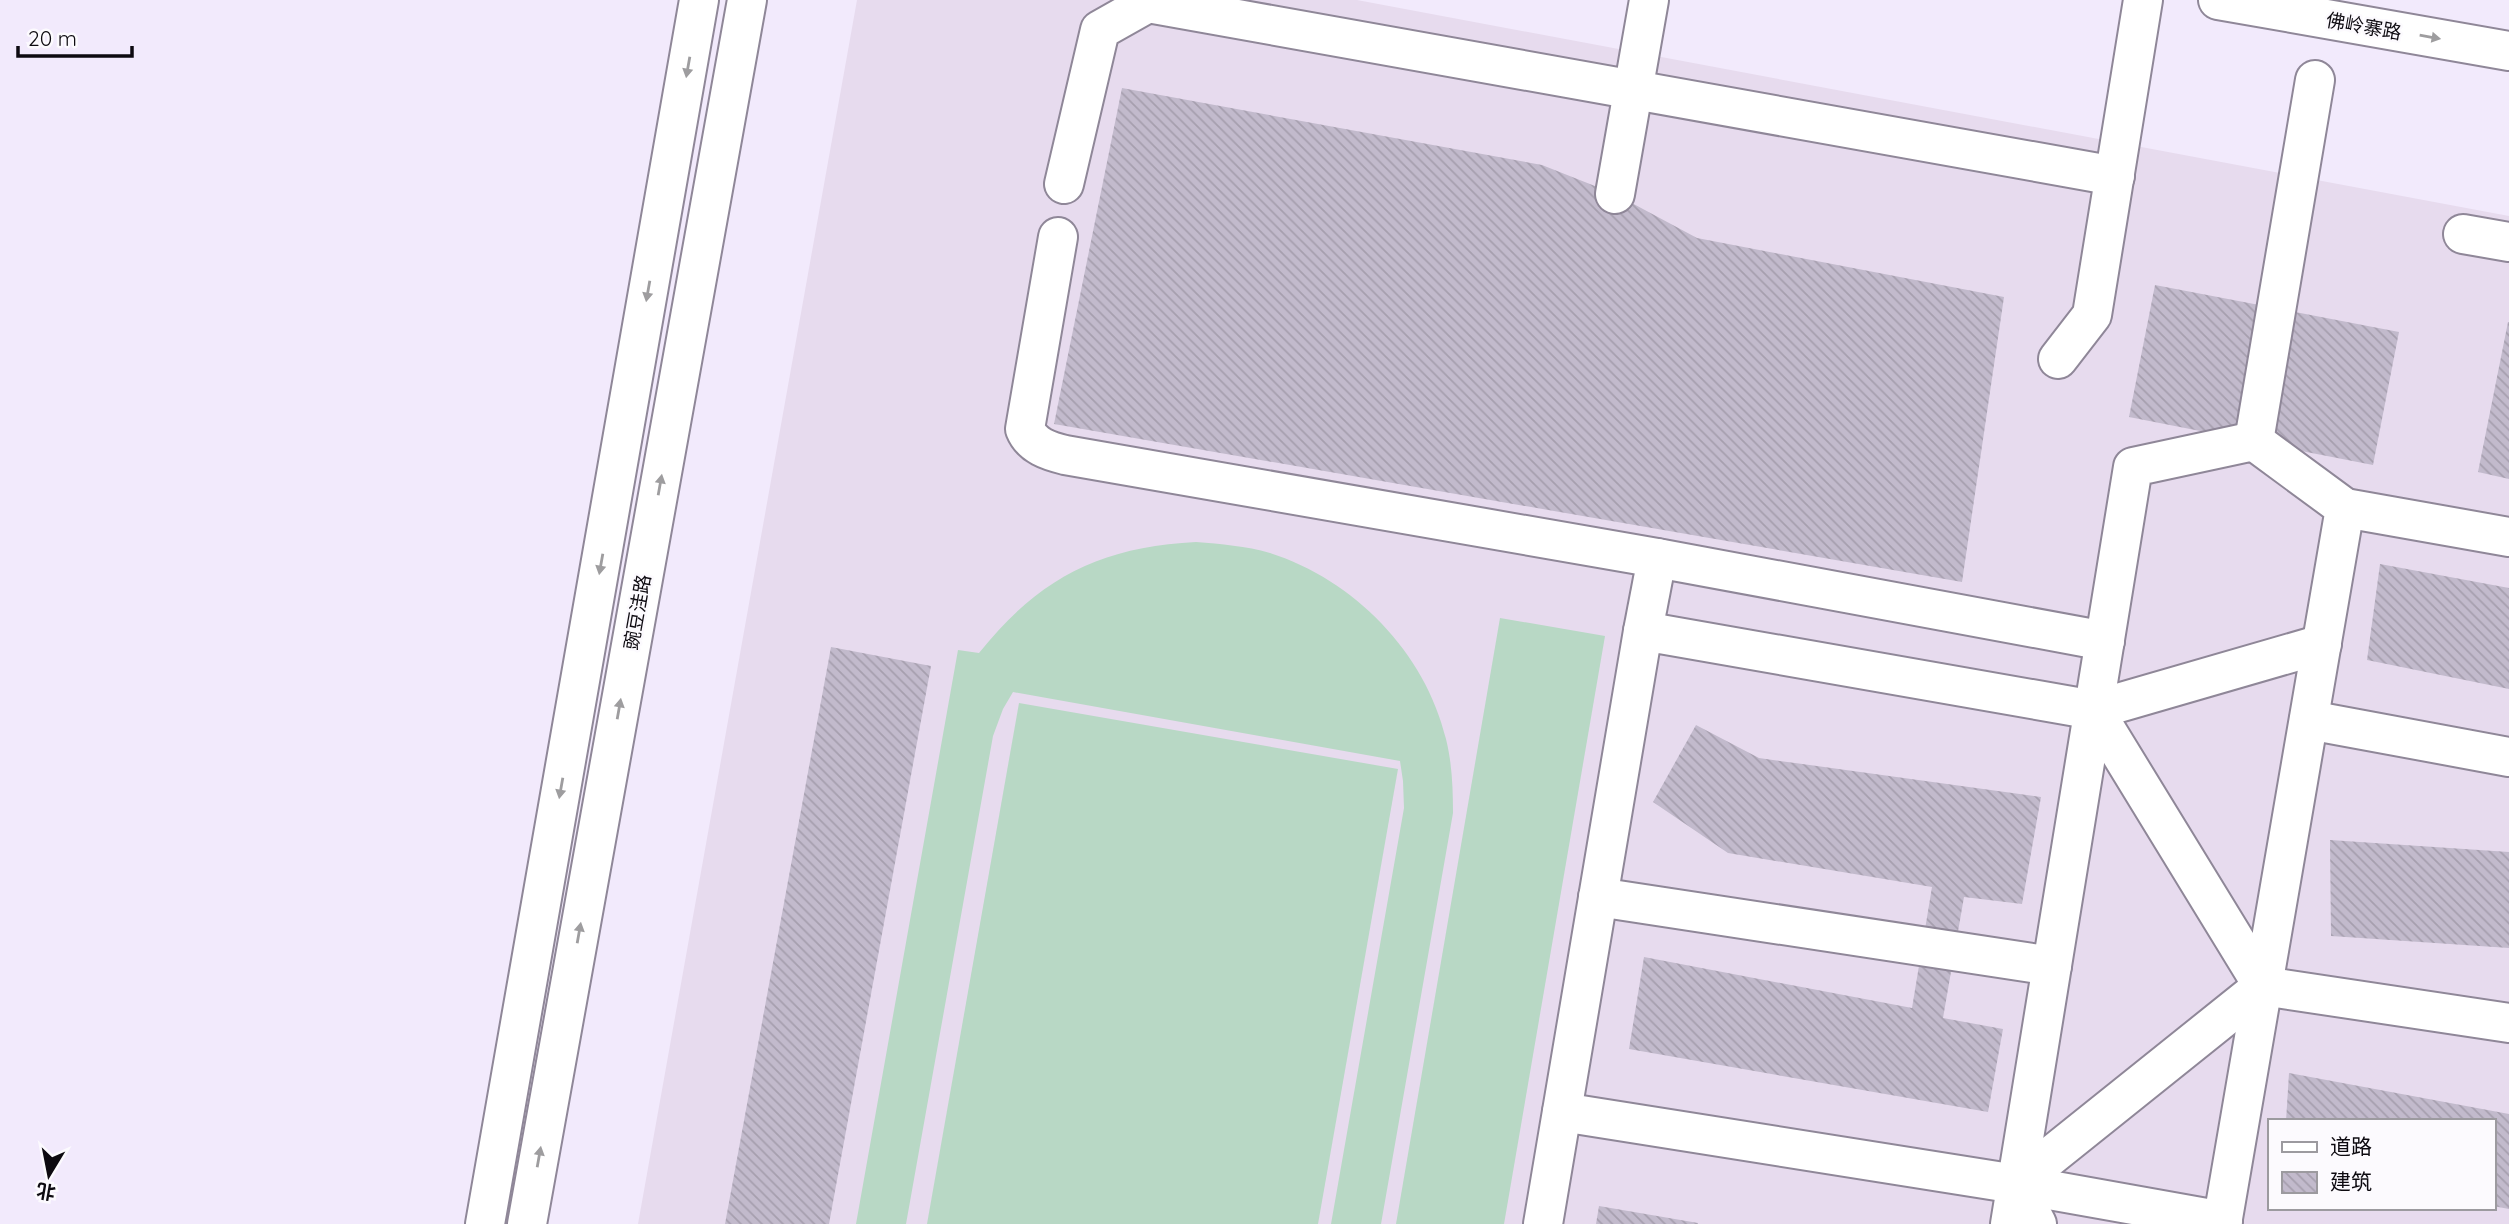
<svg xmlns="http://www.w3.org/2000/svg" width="2509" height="1224" viewBox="0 0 2509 1224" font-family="Quicksand,'Noto Sans SC',sans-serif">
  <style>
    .education { fill: #e7dbee; fill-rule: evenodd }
    .grass { fill: #b8d8c5 }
    .building { fill: url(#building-back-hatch) }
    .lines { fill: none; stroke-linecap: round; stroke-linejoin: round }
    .minor-casing { stroke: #8f8798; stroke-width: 42 }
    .major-casing { stroke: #8f8798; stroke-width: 42 }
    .minor { stroke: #fff; stroke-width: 38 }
    .major { stroke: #fff; stroke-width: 38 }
    .oneway { fill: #9e9d9f }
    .labels { text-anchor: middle; stroke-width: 5; stroke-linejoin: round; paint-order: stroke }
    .street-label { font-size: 19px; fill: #0d0a10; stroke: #fcfafe }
  </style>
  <defs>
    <pattern id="building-back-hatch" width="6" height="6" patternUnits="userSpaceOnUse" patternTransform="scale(1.75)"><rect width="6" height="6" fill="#c2bacc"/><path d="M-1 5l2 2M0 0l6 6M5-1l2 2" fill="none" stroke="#a69fae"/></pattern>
  </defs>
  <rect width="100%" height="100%" fill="#f2eafc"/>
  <!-- education -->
  <path class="education" d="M857 0H1357L2509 216V1224H638ZM2269 1121H2493V1208H2269Z"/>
  <!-- grass -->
  <g class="grass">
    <path d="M1196 542C1221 544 1246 546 1270 553 1354 580 1425 652 1446 739 1452 763 1453 788 1453 813L1381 1224H1331L1404 808 1403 781 1400 761 1013 692 1003 709 993 736 906 1224H856L958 650 979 653C1039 578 1100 547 1196 542Z"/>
    <polygon points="1500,618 1605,636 1504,1224 1396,1224"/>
    <polygon points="1019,703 1398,769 1318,1224 927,1224"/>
  </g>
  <!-- building -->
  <g class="building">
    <polygon points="1122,88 1542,165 1615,194 1697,238 2004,297 1962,582 1054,424"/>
    <polygon points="2155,285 2399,332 2373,465 2129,417"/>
    <polygon points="2508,322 2509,322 2509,479 2478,472"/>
    <polygon points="2380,564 2509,588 2509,689 2367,660"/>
    <polygon points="831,647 931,666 829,1224 725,1224"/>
    <polygon points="1696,725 1759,758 2041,797 2022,904 1964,897 1943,1018 2003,1029 1988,1112 1629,1049 1644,957 1912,1008 1932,887 1728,853 1653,802"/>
    <polygon points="2330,840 2509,852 2509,948 2331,936"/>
    <polygon points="2289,1073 2509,1114 2509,1209 2493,1206 2493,1121 2286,1121"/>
    <polygon points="1599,1206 1698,1223 1698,1224 1596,1224"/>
  </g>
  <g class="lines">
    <!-- minor casing -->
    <g class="minor-casing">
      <g id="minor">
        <polyline points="1064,184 1100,30 1148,3 2115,176"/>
        <polyline points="1615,194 1649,0"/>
        <polyline points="2463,234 2509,242"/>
        <path d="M1058 237 1025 429C1032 446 1049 451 1065 455L1657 558 2105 641"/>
        <polyline points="2058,359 2092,315 2143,0"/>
        <polyline points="2254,441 2315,80"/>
        <polyline points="2345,508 2509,537"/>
        <polyline points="1643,631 1657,558"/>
        <polyline points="2309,720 2509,757"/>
        <polyline points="1598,897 2052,966"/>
        <polyline points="2263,986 2509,1023"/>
        <polyline points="1562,1112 2016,1184 2223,1221 2219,1224"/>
        <polyline points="1543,1224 1643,631 2094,710 2322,644"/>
        <polyline points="2010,1224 2133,467 2254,441 2345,508 2222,1224"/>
        <polyline points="2037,1224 2016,1184 2263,986 2094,710"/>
      </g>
    </g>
    <!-- major casing -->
    <g class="major-casing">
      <g id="major">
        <polyline points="2218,0 2509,51"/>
        <polyline points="485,1224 699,0"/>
        <polyline points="527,1224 747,0"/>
      </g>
    </g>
    <!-- minor -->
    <use href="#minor" class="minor"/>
    <!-- major -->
    <use href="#major" class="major"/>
  </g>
  <!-- one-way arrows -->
  <defs><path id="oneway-solid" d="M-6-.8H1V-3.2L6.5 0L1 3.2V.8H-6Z" transform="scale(1.75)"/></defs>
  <g class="oneway">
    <use href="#oneway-solid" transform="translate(2430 37) rotate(10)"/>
    <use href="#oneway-solid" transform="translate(688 67) rotate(100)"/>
    <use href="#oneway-solid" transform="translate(648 291) rotate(100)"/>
    <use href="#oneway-solid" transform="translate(660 485) rotate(-80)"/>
    <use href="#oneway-solid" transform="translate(601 564) rotate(100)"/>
    <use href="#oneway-solid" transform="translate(619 709) rotate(-80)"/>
    <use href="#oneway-solid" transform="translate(561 788) rotate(100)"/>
    <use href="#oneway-solid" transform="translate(579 933) rotate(-80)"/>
    <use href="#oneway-solid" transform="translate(539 1157) rotate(-80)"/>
  </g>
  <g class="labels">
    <!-- street labels -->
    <g class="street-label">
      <text transform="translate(2364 26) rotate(10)" y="7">佛岭寨路</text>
      <text transform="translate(637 612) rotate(-80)" y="7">豌豆洼路</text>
    </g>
  </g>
  <!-- legend -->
  <rect x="2268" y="1119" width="228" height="91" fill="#fcfafe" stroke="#9c9a9f" stroke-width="2"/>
  <rect x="2282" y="1142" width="35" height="10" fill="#ffffff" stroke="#9c9a9f" stroke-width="2"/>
  <text x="2330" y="1154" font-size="21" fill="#0d0a10">道路</text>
  <rect x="2282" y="1172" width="35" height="21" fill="url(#building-back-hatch)" stroke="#9c9a9f" stroke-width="2"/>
  <text x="2330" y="1189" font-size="21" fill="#0d0a10">建筑</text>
  <!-- north arrow -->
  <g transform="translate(49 1175) rotate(190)" stroke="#fcfafe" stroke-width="5" paint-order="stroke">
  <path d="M0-5L12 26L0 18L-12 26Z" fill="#0d0a10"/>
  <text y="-10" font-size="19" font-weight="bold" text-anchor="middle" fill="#0d0a10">北</text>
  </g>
  <!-- scale -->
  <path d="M18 46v10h114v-10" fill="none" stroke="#0d0a10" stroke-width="3.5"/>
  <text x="28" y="46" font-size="21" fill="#0d0a10" stroke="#fcfafe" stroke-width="5" paint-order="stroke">20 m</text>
</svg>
